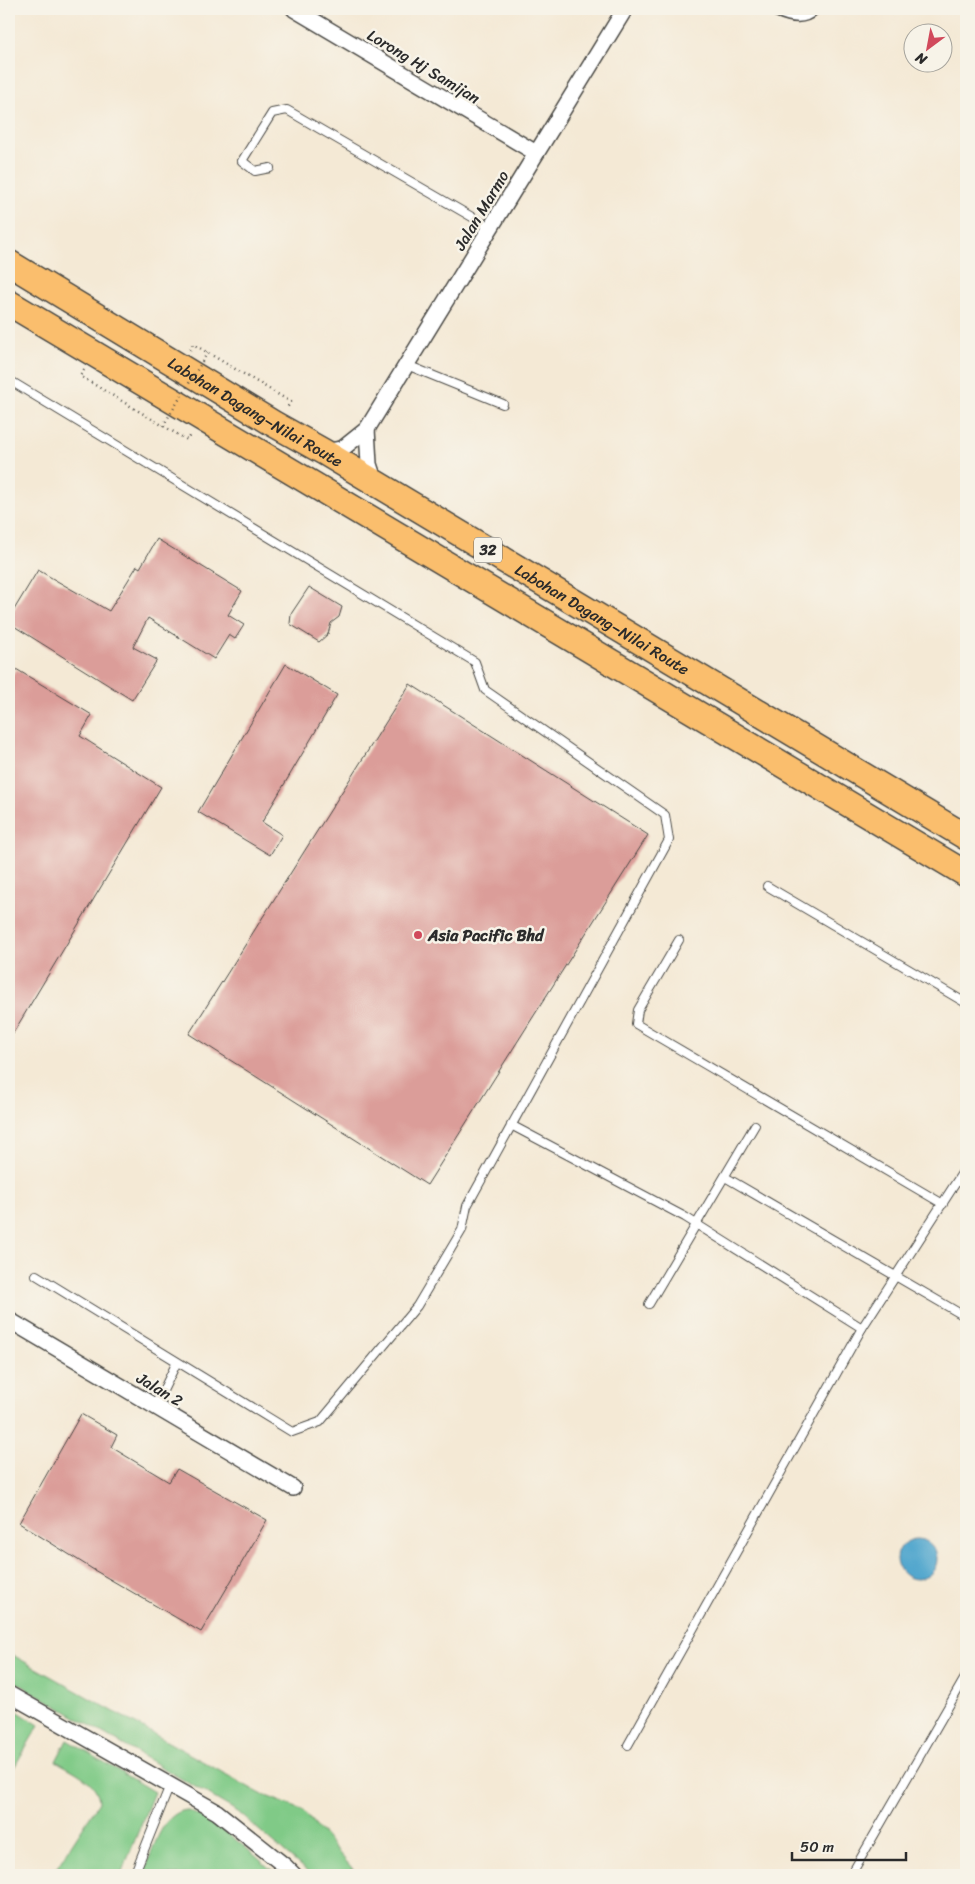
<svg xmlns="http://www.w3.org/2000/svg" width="975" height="1884" viewBox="0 0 975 1884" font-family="Sriracha,sans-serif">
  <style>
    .green { fill: #80ca87; stroke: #567a59 }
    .water { fill: #53a7ce; stroke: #3f697c }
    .building { fill: #db9d99 }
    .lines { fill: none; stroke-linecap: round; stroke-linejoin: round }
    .lane-casing { stroke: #494844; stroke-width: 10 }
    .street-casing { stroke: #494844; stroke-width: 18 }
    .primary-casing { stroke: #494844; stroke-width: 28 }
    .path { stroke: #494844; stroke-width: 2.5; stroke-dasharray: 1 4; stroke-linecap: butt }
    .lane { stroke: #fff; stroke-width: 8 }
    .street { stroke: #fff; stroke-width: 15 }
    .primary { stroke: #fabe6d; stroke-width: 25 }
    .path-bridge { stroke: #494844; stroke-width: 2.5; stroke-dasharray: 1 4; stroke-linecap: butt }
    .poi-dot { fill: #d1495b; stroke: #f7f3e8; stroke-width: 2 }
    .labels { text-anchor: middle; stroke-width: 5; stroke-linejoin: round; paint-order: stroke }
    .shield { fill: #f7f3e8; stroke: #686764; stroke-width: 1 }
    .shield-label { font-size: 15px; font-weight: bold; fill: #2b2b2b }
    .street-label { font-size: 16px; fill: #2b2b2b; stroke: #f7f3e8 }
    .poi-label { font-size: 16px; font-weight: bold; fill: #2b2b2b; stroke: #f7f3e8; text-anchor: start }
  </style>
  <rect width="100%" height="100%" fill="#f7f3e8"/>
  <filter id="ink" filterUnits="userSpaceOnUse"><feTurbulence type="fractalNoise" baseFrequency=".02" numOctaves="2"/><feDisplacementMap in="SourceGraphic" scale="10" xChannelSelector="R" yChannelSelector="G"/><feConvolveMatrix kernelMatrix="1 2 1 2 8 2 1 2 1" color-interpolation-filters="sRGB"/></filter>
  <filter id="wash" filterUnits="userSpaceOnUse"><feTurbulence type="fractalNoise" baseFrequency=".0096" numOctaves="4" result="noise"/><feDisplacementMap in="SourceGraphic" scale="20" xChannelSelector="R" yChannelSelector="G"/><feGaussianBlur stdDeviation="1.12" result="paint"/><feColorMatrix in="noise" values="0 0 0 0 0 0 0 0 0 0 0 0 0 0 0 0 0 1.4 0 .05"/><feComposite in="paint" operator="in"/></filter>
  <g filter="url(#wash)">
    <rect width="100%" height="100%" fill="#f4e9d5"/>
    <!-- green -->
    <g class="green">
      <polygon points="9,1653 261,1794 302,1810 358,1875 311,1875 238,1812 9,1678"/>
      <polygon points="9,1706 39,1725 9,1776"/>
      <path d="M67 1740 154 1792 121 1875H52L99 1802C99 1781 72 1771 56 1761Z"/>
      <path d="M186 1810C221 1824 250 1851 277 1875H143C152 1854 160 1814 186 1810Z"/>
    </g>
    <!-- water -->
    <circle class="water" cx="917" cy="1559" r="20"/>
    <g id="blocks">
      <!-- building -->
      <g class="building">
        <polygon points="157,539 242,591 228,615 244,625 235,639 229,635 214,659 148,618 133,647 157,660 132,700 9,623 9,618 38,570 109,611 137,566 140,568"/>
        <polygon points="309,587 342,607 339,617 331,623 328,634 319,642 290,624 291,614"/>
        <polygon points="286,664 337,695 262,822 282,835 270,855 198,812"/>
        <polygon points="16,669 92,715 80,736 161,787 9,1040 9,680"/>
        <polygon points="410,684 648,835 427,1185 189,1034"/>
        <polygon points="81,1414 117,1435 111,1447 169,1482 177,1469 267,1520 201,1632 94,1570 19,1523"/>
      </g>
    </g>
  </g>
  <g filter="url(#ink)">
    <use href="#blocks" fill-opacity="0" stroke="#494844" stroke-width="1"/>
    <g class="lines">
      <!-- lane casing -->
      <g class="lane-casing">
        <g id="lane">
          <polyline points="270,168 255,171 242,161 272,113 287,110 491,228"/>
          <polyline points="407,365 503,404"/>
          <polyline points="9,380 475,662 485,690 665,815 669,840 467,1206 462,1230 417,1306 320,1422 292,1432 36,1275"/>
          <polyline points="767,886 966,1003"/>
          <polyline points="679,940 638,1010 636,1024 943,1204"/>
          <polyline points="511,1125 685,1217 862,1328"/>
          <polyline points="725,1177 966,1317"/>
          <polyline points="649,1304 755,1125"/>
          <polyline points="155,1407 177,1362"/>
          <polyline points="628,1745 862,1328 966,1167"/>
          <polyline points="134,1875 170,1785"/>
          <polyline points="851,1875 966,1676"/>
        </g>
      </g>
      <!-- street casing -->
      <g class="street-casing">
        <g id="street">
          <polyline points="294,9 536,153"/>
          <path d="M778 9C789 14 802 18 811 9"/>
          <polyline points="367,429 369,464 375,482"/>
          <polyline points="324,452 342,449 367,429 625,9"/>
          <polyline points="9,1320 293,1488"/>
          <polyline points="9,1694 217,1812 285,1866 294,1875"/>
        </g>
      </g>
      <!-- primary casing -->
      <g class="primary-casing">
        <g id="primary">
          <path id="s1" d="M9 263 274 424 324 452 966 837"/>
          <polyline points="9,303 966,874"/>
        </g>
      </g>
      <!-- path -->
      <g class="path">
        <polyline points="190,350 193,344 291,402 286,409"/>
        <polyline points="84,370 80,376 187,440 190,435"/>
      </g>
      <!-- lane -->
      <use href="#lane" class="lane"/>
      <!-- street -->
      <use href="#street" class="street"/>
      <!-- primary -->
      <use href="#primary" class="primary"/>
      <!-- path-bridge -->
      <polyline class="path-bridge" points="163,426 208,352"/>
    </g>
  </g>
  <!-- markers -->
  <circle class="poi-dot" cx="418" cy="935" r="5"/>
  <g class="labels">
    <!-- shield labels -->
    <rect class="shield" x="474" y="537.5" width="28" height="25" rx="4"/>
    <g class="shield-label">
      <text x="488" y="555">32</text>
    </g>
    <!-- street labels -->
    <g class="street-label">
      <text transform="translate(424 66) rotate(31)" y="6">Lorong Hj Samijan</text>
      <text transform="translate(481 210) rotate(-59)" y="6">Jalan Marmo</text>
      <text dy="6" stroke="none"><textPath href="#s1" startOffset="288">Labohan Dagang–Nilai Route</textPath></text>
      <text dy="6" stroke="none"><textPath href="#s1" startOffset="692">Labohan Dagang–Nilai Route</textPath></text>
      <text transform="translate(160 1389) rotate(31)" y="6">Jalan 2</text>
    </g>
    <!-- poi labels -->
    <g class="poi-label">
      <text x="428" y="941">Asia Pacific Bhd</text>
    </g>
  </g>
  <!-- margin -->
  <rect width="975" height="1884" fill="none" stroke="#f7f3e8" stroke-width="30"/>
  <!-- north arrow -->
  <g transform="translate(928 48) rotate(212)"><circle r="24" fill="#f7f3e8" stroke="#a5a39c"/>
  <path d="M0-4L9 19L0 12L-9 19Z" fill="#d1495b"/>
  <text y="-8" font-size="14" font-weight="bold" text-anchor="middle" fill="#2b2b2b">N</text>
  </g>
  <!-- scale -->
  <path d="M792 1852v8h114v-8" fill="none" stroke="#2b2b2b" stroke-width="2.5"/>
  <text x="800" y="1852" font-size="15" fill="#2b2b2b" stroke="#f7f3e8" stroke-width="4" paint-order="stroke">50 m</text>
</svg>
